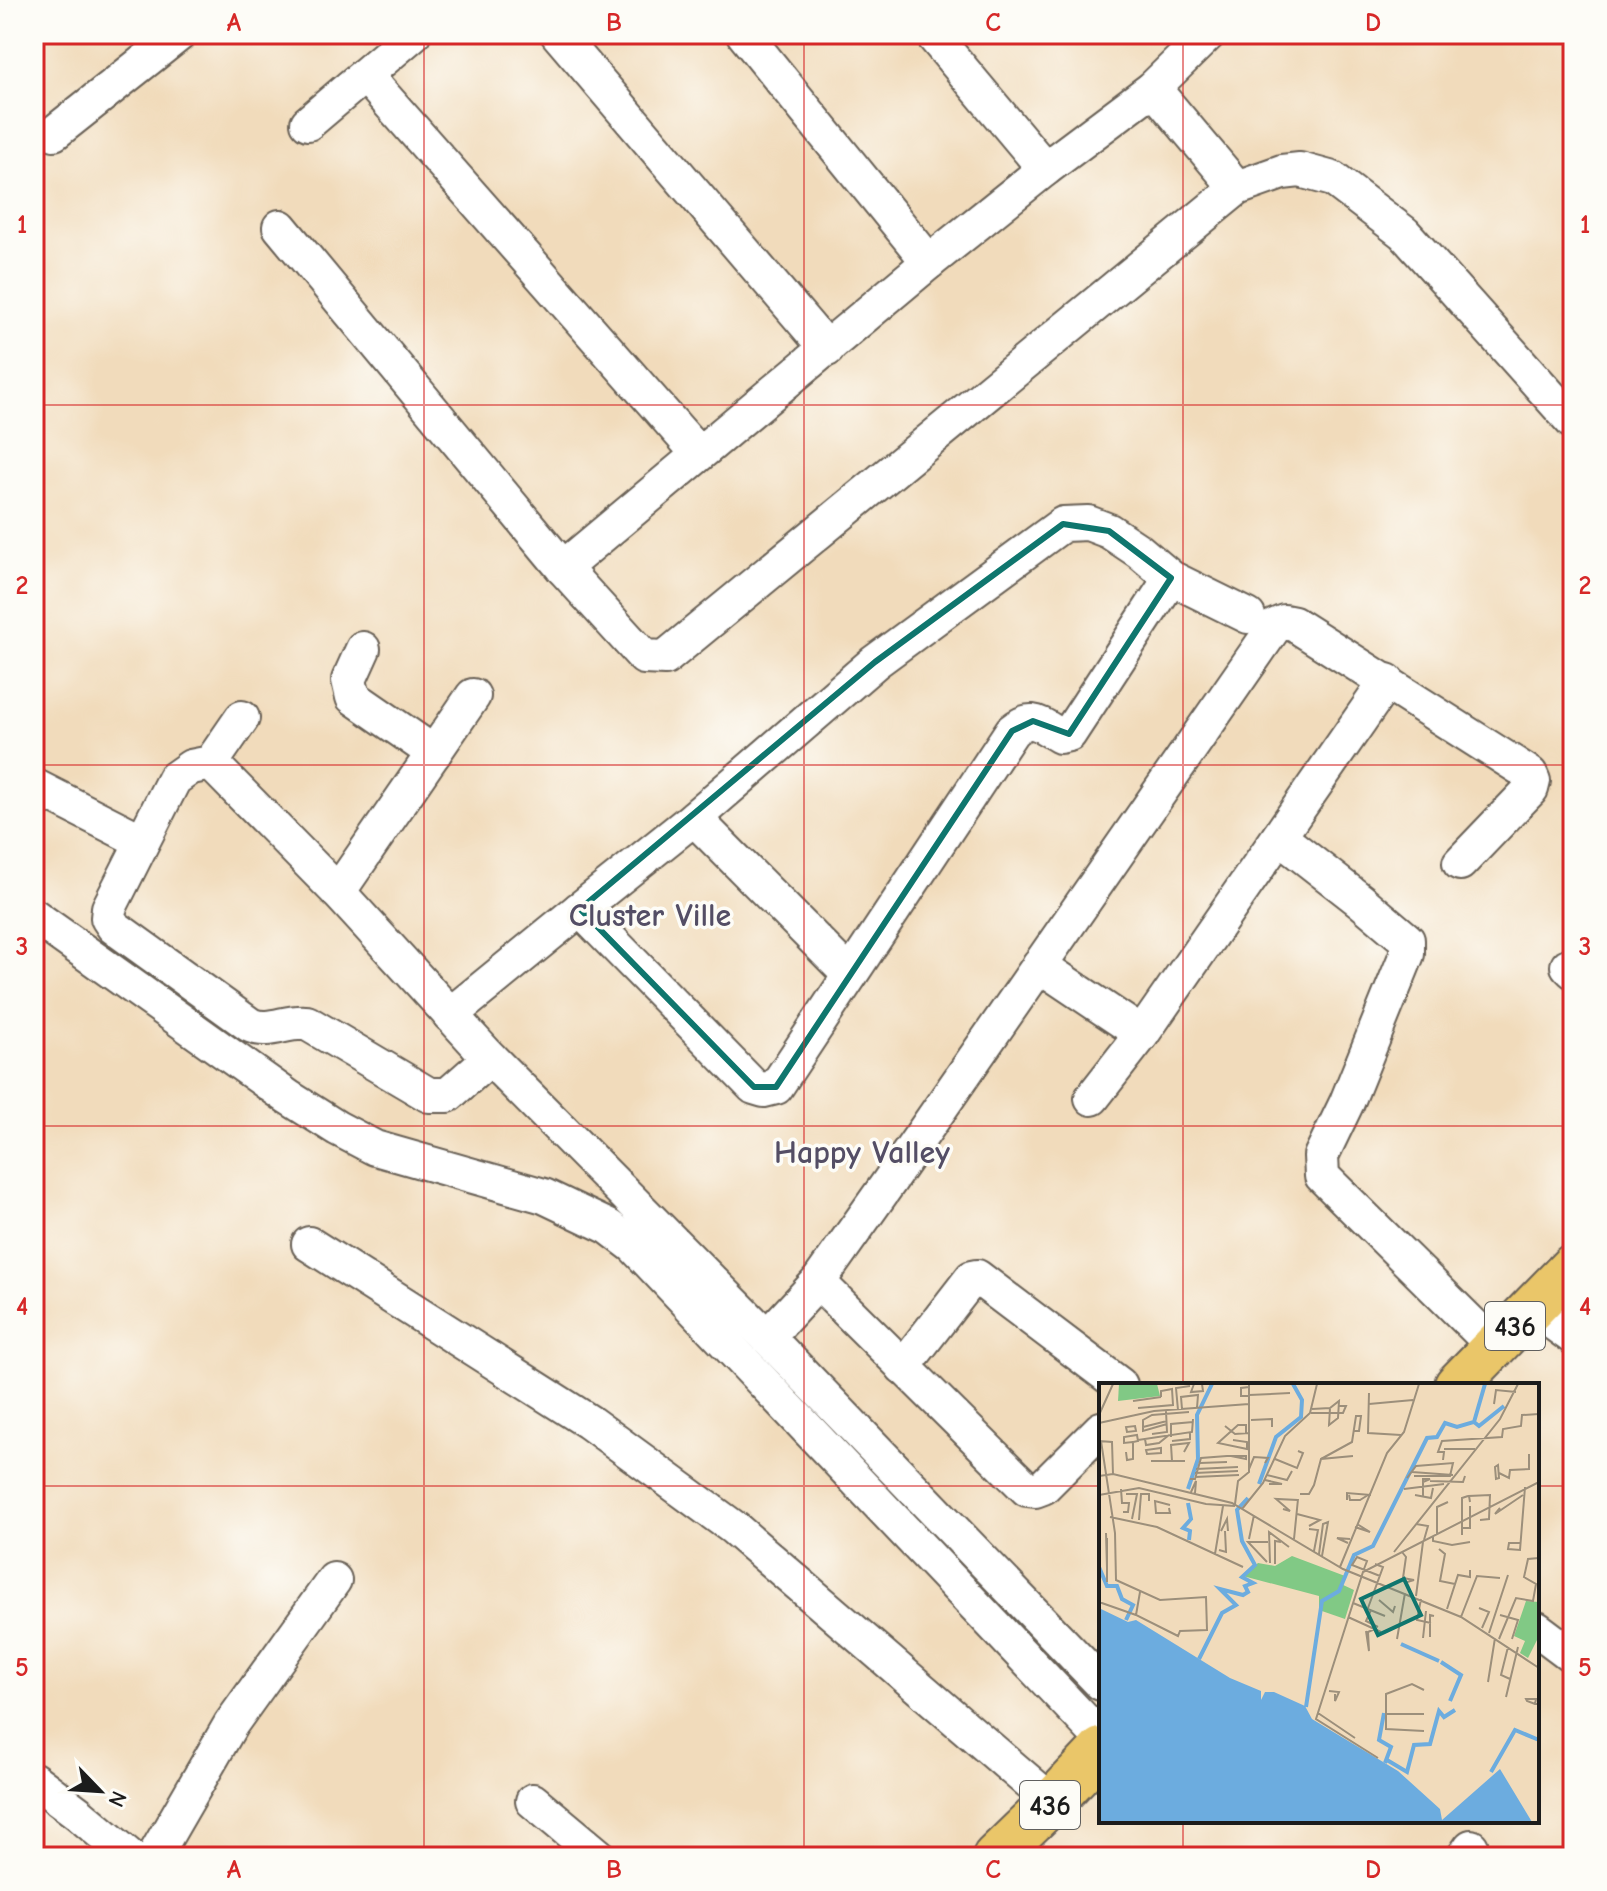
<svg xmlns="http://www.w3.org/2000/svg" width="1607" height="1891" viewBox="0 0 1607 1891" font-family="'Comic Neue',sans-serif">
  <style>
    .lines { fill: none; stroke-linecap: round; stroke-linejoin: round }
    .minor-casing { stroke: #675f54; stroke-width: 38 }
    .major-casing { stroke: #675f54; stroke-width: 48 }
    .minor { stroke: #fff; stroke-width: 34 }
    .major { stroke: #eac669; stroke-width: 44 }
    .marked { fill: none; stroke: #0f766e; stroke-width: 6; stroke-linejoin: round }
    .grid { fill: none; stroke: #d62828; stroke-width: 2; stroke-opacity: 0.55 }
    .labels { text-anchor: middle; stroke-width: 7; stroke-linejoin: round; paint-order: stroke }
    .shield { fill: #fdfcf7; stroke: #605f5e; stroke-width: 2 }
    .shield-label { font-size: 28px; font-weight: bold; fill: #1c1c1c }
    .neighbourhood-label { font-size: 32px; font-weight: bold; fill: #544e65; stroke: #fdfcf7 }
    .inset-river { fill: none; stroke: #6cacdf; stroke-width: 4 }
    .inset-road { fill: none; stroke: #9c8f7b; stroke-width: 2 }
    .view { fill: #0f766e; fill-opacity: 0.15; stroke: #0f766e; stroke-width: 4 }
    .inset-edge { fill: none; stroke: #1c1c1c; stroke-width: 4 }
    .neatline { fill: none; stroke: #d62828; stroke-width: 3 }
    .grid-label { font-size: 26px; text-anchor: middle; font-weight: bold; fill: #d62828 }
  </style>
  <rect width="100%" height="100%" fill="#fdfcf7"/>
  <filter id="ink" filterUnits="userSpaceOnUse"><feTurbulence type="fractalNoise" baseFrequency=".0125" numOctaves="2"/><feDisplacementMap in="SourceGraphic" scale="16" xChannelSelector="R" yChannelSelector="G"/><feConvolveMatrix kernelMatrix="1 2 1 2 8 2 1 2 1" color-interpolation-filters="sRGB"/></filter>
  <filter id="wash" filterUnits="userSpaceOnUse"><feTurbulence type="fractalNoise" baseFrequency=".006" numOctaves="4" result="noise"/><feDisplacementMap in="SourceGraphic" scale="32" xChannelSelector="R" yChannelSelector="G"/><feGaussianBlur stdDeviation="1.8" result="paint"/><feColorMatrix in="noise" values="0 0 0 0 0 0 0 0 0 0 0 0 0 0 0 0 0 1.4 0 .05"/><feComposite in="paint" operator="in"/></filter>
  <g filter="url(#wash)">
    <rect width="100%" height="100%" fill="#f1dbbb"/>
  </g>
  <g filter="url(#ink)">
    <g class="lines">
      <!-- minor casing -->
      <g class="minor-casing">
        <g id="minor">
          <polyline points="558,34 827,349"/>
          <polyline points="744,34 929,262"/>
          <polyline points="932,34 1045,169"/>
          <polyline points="365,75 698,453"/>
          <polyline points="1153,88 1237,188"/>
          <polyline points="308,123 413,34"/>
          <polyline points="54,133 179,34"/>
          <polyline points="280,227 563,568 644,657 665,658 1237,188 1282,172 1300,170 1333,179 1404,233 1573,422"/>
          <polyline points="563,568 929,262 1045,169 1153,88 1208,34"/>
          <path d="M1171 578 1069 734 1060 736C1039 724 1032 714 1012 731L776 1087 764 1090 754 1087 580 909 694 818 875 662 1063 524 1088 523 1109 531 1139 551 1171 578 1248 616"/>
          <polyline points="363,649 349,680 353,697 434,753"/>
          <path d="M242 718 211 763 191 767 174 779 109 908 108 918 114 927 250 1025C269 1034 287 1020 307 1023L429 1095H448L490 1058"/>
          <polyline points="211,763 338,892 490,1058 767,1337 1101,1683"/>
          <polyline points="34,786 142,841"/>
          <polyline points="694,818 850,975"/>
          <polyline points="1279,837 1361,901 1407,940 1407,954 1347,1102 1321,1156 1322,1176 1494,1346"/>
          <polyline points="338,892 473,696"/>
          <polyline points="34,916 288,1097 337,1128 375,1148 544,1196 609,1227 634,1246 1101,1738"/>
          <polyline points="1039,965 1142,1034"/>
          <polyline points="1568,966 1573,971"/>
          <polyline points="450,1015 580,909"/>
          <polyline points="1092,1098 1142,1034 1387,681"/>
          <polyline points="309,1244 589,1422 734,1528 1052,1802"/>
          <polyline points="818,1282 1027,1489 1035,1490 1043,1487 1101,1429"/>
          <polyline points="1533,1308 1573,1337"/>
          <polyline points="767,1337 818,1282 889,1182 1275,626 1284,622 1294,624 1530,774 1533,781 1531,789 1460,863"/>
          <polyline points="903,1367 972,1278 977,1277 1120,1385"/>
          <polyline points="1537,1629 1569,1653"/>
          <polyline points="34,1780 78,1813 130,1857"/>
          <polyline points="533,1801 600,1857"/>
          <polyline points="154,1857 231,1724 334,1580"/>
          <polyline points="1464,1857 1471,1847"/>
        </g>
      </g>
      <!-- major casing -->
      <g class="major-casing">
        <g id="major">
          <polyline points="1457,1385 1573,1266"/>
          <polyline points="995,1857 1052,1802 1101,1750"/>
        </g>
      </g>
      <!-- minor -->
      <use href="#minor" class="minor"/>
      <!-- major -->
      <use href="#major" class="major"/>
    </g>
  </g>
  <!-- marked area -->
  <path class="marked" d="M1063 524 1109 531 1171 578 1069 734 1033 721 1012 731 776 1087H754L580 909 875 662Z"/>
  <!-- grid -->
  <path class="grid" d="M424 34V1857M804 34V1857M1183 34V1385M34 405H1573M34 765H1573M34 1126H1573M34 1486H1101M1537 1486H1573M1183 1821V1857"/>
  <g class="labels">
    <!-- shield labels -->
    <g class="shield">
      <rect x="1485" y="1302" width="60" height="48" rx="6"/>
      <rect x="1020" y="1781" width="60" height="48" rx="6"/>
    </g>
    <g class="shield-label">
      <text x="1515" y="1336">436</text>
      <text x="1050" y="1815">436</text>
    </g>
    <!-- neighbourhood labels -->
    <g class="neighbourhood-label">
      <text x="650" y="926">Cluster Ville</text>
      <text x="862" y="1163">Happy Valley</text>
    </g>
  </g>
  <!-- overview -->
  <g transform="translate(1099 1383)">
    <rect width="440" height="440" fill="#f1dbbb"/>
    <path d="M193 173 246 193 242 201 255 207 246 236 220 227V213L144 193 159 180 176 183ZM427 218 440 219V253L429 275 421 270 426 258 415 253Z" fill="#81c985"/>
    <path d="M20 1H58L61 13 19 18Z" fill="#81c985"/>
    <path d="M2 226 29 239 37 237 131 295 162 308V317L166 309H175L206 323 213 336 299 388 341 426 343 437 401 386 433 439H0Z" fill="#6cacdf"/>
    <path class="inset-river" d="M375 39 380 43 405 23M160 101 177 54 202 34 203 17 194 1M89 106 99 76 98 32 113 1M89 120 92 136 84 145 91 148 90 157M0 184 8 203H18L23 216 34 222 27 237M302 261 340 278M100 276 123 230 137 222 121 206 144 212 149 209 146 203 154 200 143 194 156 182 143 158 138 127 149 115M342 279 362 292 351 318M207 324 223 218 240 208 255 172 274 163 328 55 338 54 346 40 358 44 375 39 386 1M285 330 280 357 292 364 286 380M288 377 308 389 315 362 331 361 340 328 345 334 356 327M392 389 416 347 440 357"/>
    <path class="inset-road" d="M95 1 92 9 104 8 103 1M270 10 269 50 302 52M150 12 191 10M150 13H142V5L150 4M34 18 62 14M270 21 314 17M395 21 397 7 417 9M39 25 74 22 73 6 62 8V14M83 26 82 14 99 12 98 25M213 26 231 25 240 18 239 35 230 42 231 25M79 27 77 5 91 3M212 30H244L247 23H240M0 32 14 1M152 37 173 36V44M0 40 55 28 150 21M68 41 44 48V37L53 32 90 29M36 43 37 48 28 49 27 44ZM126 43 136 51 150 50M44 44 68 38M53 51 68 49 67 28M72 54V41L94 39M46 56 47 62 60 60 70 52M39 57 93 49 94 36M134 57 148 59V66L119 60 139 42H147V50M0 58 13 59 14 91M2 58 16 150 17 197 61 217 107 214 108 247 81 248 79 253 37 232 41 209M73 58 91 56V50M62 65V70L48 71 47 67ZM345 66H376M27 69 28 77 34 76V59L39 58 38 52 25 54V60L34 59M176 76 198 85 204 70 199 68M222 76 253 59 257 33H262L260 48H255M344 77 345 69H339L343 58 403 54 404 46 422 43 423 32 440 31M52 78H86M73 78 72 62 90 60 85 69M101 80 128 79M399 82 400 95 397 96 396 84ZM97 86 139 84M150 86 155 74 169 75 166 80M313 89 354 92M96 90 139 88M400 90 410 95 411 87 430 86V71M168 92 188 97 193 88M0 93 14 91 133 120 244 186 362 234 440 285M96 94 140 92M308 95 317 83 354 80 351 93H315M91 96H96L102 75 128 73H147V76L132 73M166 97 183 101H170M331 98 364 99 366 93M22 106 23 120H30L29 129H24M305 106 345 101M92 109 97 98 96 110M27 111H38L33 136M201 111H210L215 102 222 76 254 73M0 112 40 105 107 121 136 123M250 112 251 117H261L269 112M316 112 332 115 334 105M324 113V96H331L324 99M248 117V110L272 112M371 119 370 113 391 112 390 136 381 137M136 121 139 98 150 89V1M70 125 71 130H57L56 118 71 122M401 125 396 131 424 112M143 126 164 100 186 53 211 30 218 1M184 126 191 128 177 116 199 117M198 131 221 137 210 143M11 134 58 144 144 184M40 137 42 111H50V118M317 141 329 143 325 157M256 144 271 149 258 141M364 145H371V123M210 146 219 147 215 168M122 148 128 136 129 148M7 150 8 185M338 151V124L349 119M363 152V115L369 113M334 154V158L353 162 371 159M8 155V199M150 156 155 132M195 156 199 116M249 160 238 155 251 156M421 160H410L409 166 421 167 426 104M340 166 346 171 341 198 356 201M120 167 127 169 126 148M295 169 401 36 419 1M303 169 307 174 304 195 315 197 305 200M116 171 124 123M220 171 224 141 229 139 223 173M168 179 149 159H169M171 180 170 149 190 164M176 181V158L182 159M241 184 288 70 305 49 320 1M265 186 268 178 258 174 253 182 281 193M0 192 1 219M317 213 324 159M322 216 318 237 332 240M280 217 294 229 296 223M0 219 37 232M254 220 286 233M269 225 284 184 276 181M380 225 390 229 383 245M348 226 359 192 371 194V187M272 227 267 238 279 244M401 232 419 237 413 256M249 234 282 249M362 234 378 193 401 195M267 248 270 268 269 249 276 246M390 250 409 192M331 254V232L335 233M324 255 327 228M298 256 306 210M400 256 417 215 434 218 437 201 425 194 429 176 440 175M409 264 402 292 411 296M389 299 396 255M325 307 313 301 287 311V346L325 348M230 308 240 309 236 318V311M407 314 419 264M436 321 437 316H427L428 318 436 321H440M219 330 256 355M287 331H325M279 375 217 336 264 189 440 99"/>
    <path class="view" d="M305 196 322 232 279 252 262 216Z"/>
    <rect width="440" height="440" class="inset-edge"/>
  </g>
  <!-- margin -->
  <rect width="1607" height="1891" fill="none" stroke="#fdfcf7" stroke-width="88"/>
  <!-- north arrow -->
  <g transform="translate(100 1791) rotate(115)" stroke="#fdfcf7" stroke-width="6" paint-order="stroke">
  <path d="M0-6L14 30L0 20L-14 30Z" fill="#1c1c1c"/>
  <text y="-12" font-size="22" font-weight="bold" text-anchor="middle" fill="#1c1c1c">N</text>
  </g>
  <rect x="44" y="44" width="1519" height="1803" class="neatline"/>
  <g class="grid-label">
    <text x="234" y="31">A</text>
    <text x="614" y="31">B</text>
    <text x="993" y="31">C</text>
    <text x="1373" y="31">D</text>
    <text x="22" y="233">1</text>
    <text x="1585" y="233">1</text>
    <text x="22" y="594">2</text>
    <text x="1585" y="594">2</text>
    <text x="22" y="955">3</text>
    <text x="1585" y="955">3</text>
    <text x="22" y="1315">4</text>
    <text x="1585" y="1315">4</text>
    <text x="22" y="1676">5</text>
    <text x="1585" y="1676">5</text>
    <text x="234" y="1878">A</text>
    <text x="614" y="1878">B</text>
    <text x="993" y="1878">C</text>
    <text x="1373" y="1878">D</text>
  </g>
</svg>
